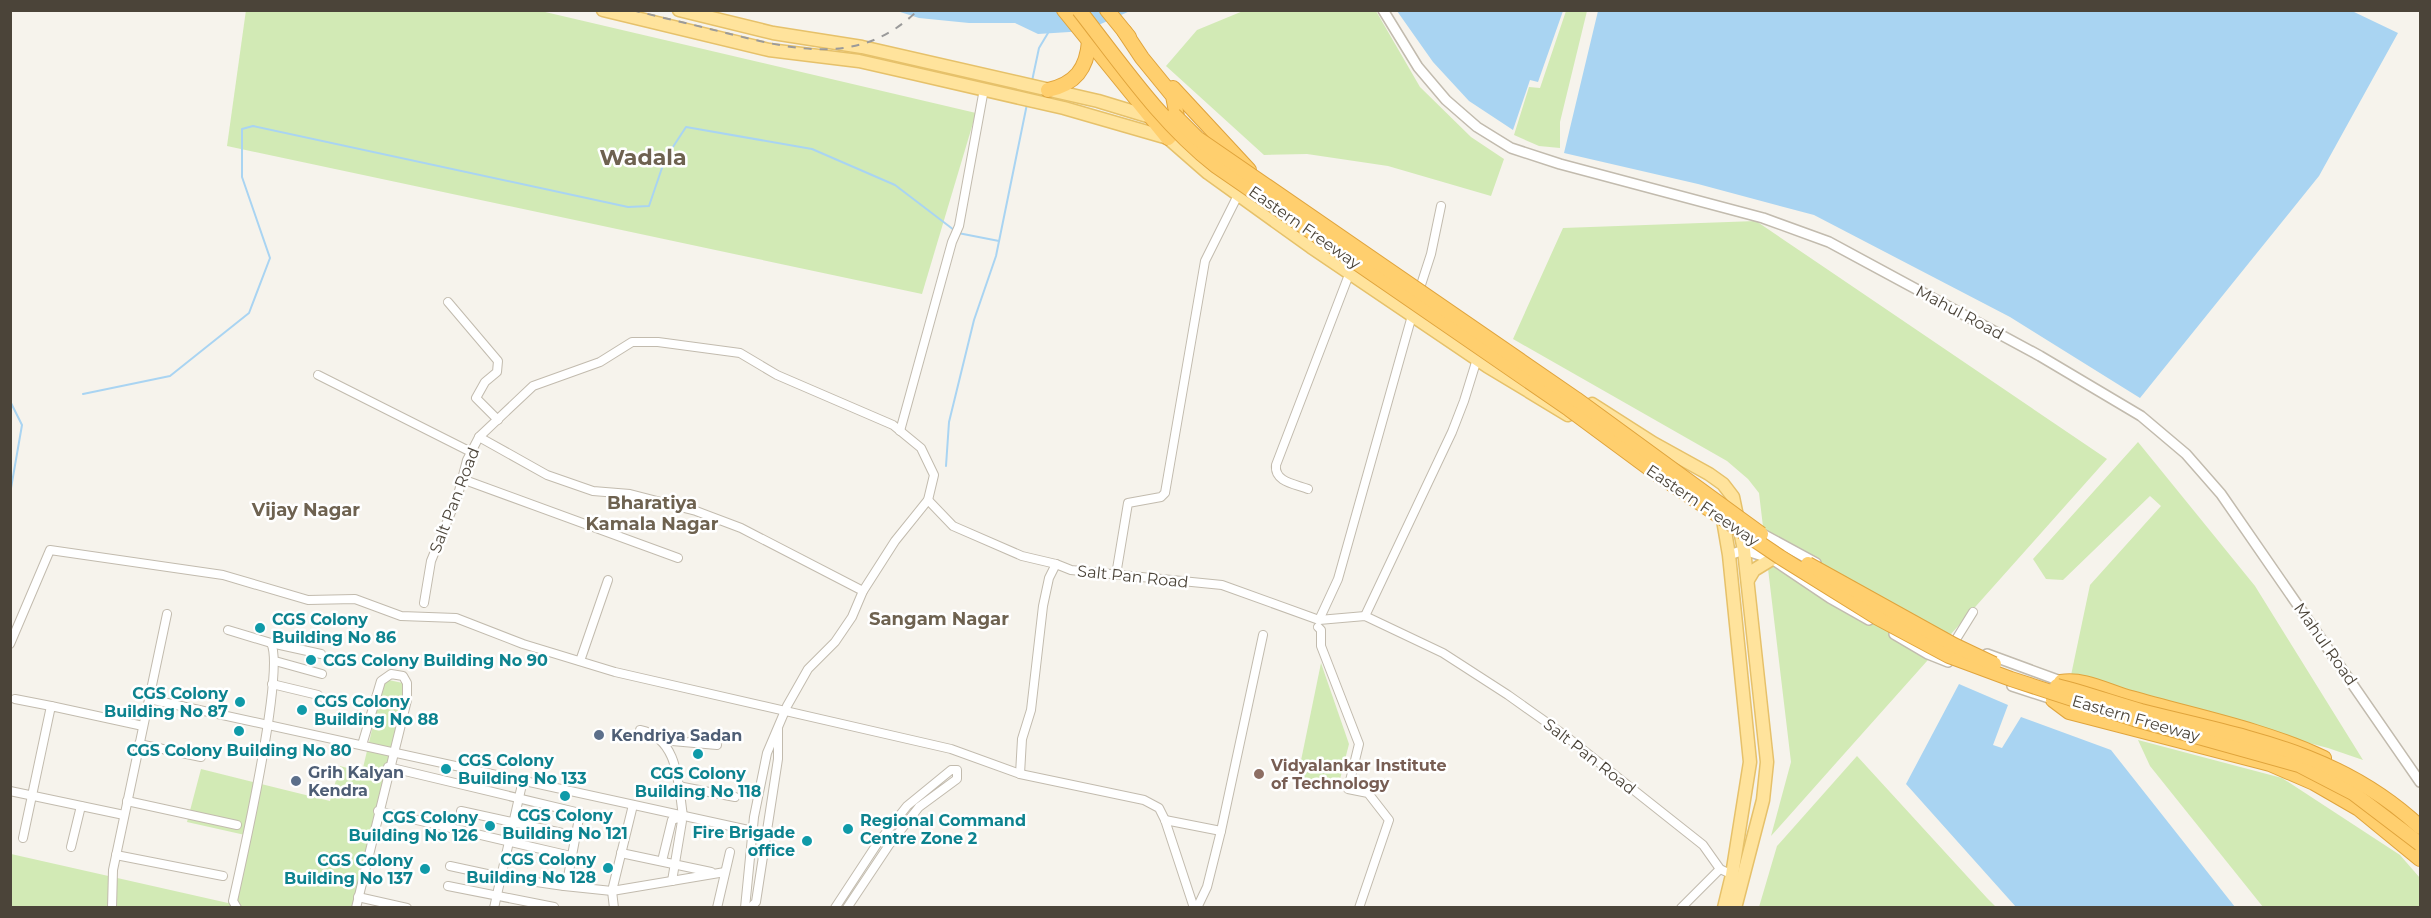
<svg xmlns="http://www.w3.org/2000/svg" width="2431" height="918" viewBox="0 0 2431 918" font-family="Montserrat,sans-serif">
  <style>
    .green { fill: #d2eab5 }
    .water { fill: #a9d4f2 }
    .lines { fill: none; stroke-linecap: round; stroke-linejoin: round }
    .stream { stroke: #a9d4f2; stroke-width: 2 }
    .minor-casing { stroke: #c2bbae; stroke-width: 10 }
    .tertiary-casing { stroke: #c2bbae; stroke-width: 12 }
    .primary-casing { stroke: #e6c16a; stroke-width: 15 }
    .motorway-casing { stroke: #e0a43c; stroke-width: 16 }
    .minor { stroke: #fff; stroke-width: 8 }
    .tertiary { stroke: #fff; stroke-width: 9 }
    .primary { stroke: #ffe39c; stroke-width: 12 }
    .motorway { stroke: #ffcf6e; stroke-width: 14 }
    .rail { stroke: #9a9a9a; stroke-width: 2; stroke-dasharray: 8 8; stroke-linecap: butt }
    .motorway-bridge-casing { stroke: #e0a43c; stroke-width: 16; stroke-linecap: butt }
    .motorway-bridge { stroke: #ffcf6e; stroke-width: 14 }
    .culture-dot { fill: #0f9aa8; stroke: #fff; stroke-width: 2 }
    .service-dot { fill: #5c6f8a; stroke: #fff; stroke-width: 2 }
    .education-dot { fill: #8d6e63; stroke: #fff; stroke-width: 2 }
    .labels { text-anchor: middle; stroke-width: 5; stroke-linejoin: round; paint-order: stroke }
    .street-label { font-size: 16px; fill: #4b4439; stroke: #fff }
    .culture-label { font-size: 16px; font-weight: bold; fill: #0d838f; stroke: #fff; text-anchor: start }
    .service-label { font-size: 16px; font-weight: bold; fill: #4e5e75; stroke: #fff; text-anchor: start }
    .education-label { font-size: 16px; font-weight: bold; fill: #785e54; stroke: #fff; text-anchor: start }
    .neighbourhood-label { font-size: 18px; font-weight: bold; fill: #6e6250; stroke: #fff }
    .district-label { font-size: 22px; font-weight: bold; fill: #6e6250; stroke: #fff }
  </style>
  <rect width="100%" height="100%" fill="#f6f3ec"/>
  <!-- green -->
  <g class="green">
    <polygon points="246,10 541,11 976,113 922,294 227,146"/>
    <polygon points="1243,11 1376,11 1420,87 1471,137 1504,159 1491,196 1388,166 1307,154 1264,155 1166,66 1197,30"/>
    <polygon points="1566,11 1587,11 1560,122 1560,148 1539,146 1514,135 1529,87 1540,88"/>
    <polygon points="1756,221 2107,459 1771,836 1791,762 1759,493 1748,479 1727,461 1513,339 1563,228"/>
    <polygon points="2138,442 2255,586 2363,760 2328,748 2070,680 2090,585 2161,506 2150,496 2063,580 2046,579 2033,559"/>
    <polygon points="1321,663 1349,744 1337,791 1297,780"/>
    <polygon points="384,679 412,685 358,907 11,908 11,854 228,903 245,835 187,822 201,769 330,801 340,766 362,772"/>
    <polygon points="2138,740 2282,778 2400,855 2420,878 2420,907 2263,907 2150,766"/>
    <polygon points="1857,756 1987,898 1996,907 1759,907 1777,846"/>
  </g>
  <!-- water -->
  <g class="water">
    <polygon points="897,11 1130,11 1085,31 1038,34 1015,23 969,23 919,18"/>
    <polygon points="1397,11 1563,11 1538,82 1530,80 1513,130 1469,101 1433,62"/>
    <polygon points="2352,11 2398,33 2319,176 2140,398 2010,317 1814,215 1698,184 1564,153 1598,11"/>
    <polygon points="1959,684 2008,705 1993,745 2002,748 2021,717 2111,750 2235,907 2016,907 1906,784"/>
  </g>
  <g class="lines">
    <!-- stream -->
    <g class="stream">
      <polyline points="1032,81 1039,48 1048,33"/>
      <polyline points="958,233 999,241"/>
      <polyline points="83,394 170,376 249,313 270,258 242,177 242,129 253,126 628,207 649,206 665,159 686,127 812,149 895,185 954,230"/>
      <polyline points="10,401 22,425 10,494"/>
      <polyline points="946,466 949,422 974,320 996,256 1027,104"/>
    </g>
    <!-- minor casing -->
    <g class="minor-casing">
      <g id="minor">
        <polyline points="1419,291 1431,254 1441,206"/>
        <polyline points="448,302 498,361 497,372 485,382 476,398 498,420"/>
        <polyline points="318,375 471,452"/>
        <polyline points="900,431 952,242 959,226 984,89"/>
        <polyline points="479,437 547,475 593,491 630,494 696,511 741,528 863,591"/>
        <polyline points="462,479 678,558"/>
        <path d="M1308 489C1295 484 1274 482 1276 465L1350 272"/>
        <polyline points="928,500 953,526 1022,556 1056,564 1071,570 1222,585 1319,620 1365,616 1443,653 1508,695 1563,734 1703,845 1720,869 1735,876"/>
        <polyline points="1116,575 1128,503 1161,497 1165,493 1205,261 1238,195"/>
        <polyline points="424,603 431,561 458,495 467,460 479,437 533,386 600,362 632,342 658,342 740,353 777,375 893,425 921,448 934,475 928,500 895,541 863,591 852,617 835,642 808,669 787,706 767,753 754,817 745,908"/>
        <polyline points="1365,616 1452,432 1464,401 1477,359"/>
        <polyline points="1319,620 1338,579 1413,312"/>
        <polyline points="1318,627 1321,630 1321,646 1359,744 1348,789 1368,793 1389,820 1359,908"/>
        <path d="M228 630 271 643C285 670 242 861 233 901L237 908"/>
        <polyline points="1955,641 1973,612"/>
        <polyline points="271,643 321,654"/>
        <polyline points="10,644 50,550 223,575 308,600 355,599 401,616 456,618 523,644 615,672 951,749 1020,774 1144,800 1159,808 1165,820 1194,908"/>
        <polyline points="275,661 322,674"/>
        <polyline points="580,661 608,580"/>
        <polyline points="272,684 318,695"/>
        <polyline points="15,699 51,706"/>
        <polyline points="149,699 753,831"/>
        <path d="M640 730C679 738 678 784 683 816"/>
        <polyline points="661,740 717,745"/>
        <polyline points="139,744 201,757"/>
        <polyline points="388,767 580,813 567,882 564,886 501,877 450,866"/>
        <polyline points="1020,774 1022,739 1031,710 1043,606 1049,578 1056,564"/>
        <polyline points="678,786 735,797"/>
        <polyline points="10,791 124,815"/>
        <polyline points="127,801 237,825"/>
        <polyline points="378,811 571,856"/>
        <polyline points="461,811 576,836"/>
        <polyline points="1165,820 1221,831"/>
        <polyline points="23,838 51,706 143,726"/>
        <polyline points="71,847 81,806"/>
        <polyline points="621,853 711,872"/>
        <polyline points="116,855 223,876"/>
        <polyline points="662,861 672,820 678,818 682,821 672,881"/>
        <polyline points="448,886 554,907"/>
        <polyline points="564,886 612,891 725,872"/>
        <polyline points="358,897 407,908"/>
        <polyline points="112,908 113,870 167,614"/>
        <polyline points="356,908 407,700 407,683 403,676 391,674 381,681 362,745"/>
        <polyline points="494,908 523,780"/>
        <polyline points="614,908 612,891 633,805"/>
        <polyline points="717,908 730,852"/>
        <polyline points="750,908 756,902 778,759 778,729"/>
        <polyline points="835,908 877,844 907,806 951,770 957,770 957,779 919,807 889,845 847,908"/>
        <polyline points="1197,908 1207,887 1221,831 1263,635"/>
        <polyline points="1681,908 1720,869"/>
      </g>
    </g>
    <!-- tertiary casing -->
    <g class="tertiary-casing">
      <g id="tertiary">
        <polyline points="1383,10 1418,67 1446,100 1477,127 1511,148 1560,164 1763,218 1829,242 2040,356 2141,416 2186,454 2221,494 2420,782"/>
        <polyline points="1757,531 1816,563"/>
        <polyline points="1729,555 1744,550 1772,559 1830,598 1869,620"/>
        <polyline points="1894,634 1928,654 1948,662"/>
        <polyline points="1987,654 2066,683"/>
        <polyline points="2012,686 2055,700"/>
      </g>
    </g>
    <!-- primary casing -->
    <g class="primary-casing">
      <g id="primary">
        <polyline points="603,10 769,50 859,61 916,74 1064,108 1168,138 1208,173 1311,247 1487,366 1568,415"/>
        <polyline points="679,10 773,33 862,47 1098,101 1154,118"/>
        <polyline points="1592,404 1653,443 1709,474 1723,484 1733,497 1744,550 1767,762 1763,800 1735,908"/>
        <polyline points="1722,514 1729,555 1750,762 1732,875 1724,908"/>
        <polyline points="1748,580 1754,570 1772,559"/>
      </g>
    </g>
    <!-- motorway casing -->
    <g class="motorway-casing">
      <g id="motorway">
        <polyline points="1064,10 1168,138 1179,127 1173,96 1142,58 1124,31"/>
        <polyline points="1107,10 1129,37"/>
        <polyline points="1173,88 1249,170"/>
        <path d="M1048 90C1075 84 1087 69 1089 41"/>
        <path d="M2061 682C2085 678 2108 692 2131 698 2197 717 2262 729 2324 758"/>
        <polyline points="2053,700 2069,712 2270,764 2314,783 2359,809 2420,859"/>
      </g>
    </g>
    <!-- minor -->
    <use href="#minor" class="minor"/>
    <!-- tertiary -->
    <use href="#tertiary" class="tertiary"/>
    <!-- primary -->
    <use href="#primary" class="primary"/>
    <!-- motorway -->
    <use href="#motorway" class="motorway"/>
    <!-- rail -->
    <path class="rail" d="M632 10C663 18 695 25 726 33 795 50 861 67 918 10"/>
    <!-- motorway-bridge casing -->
    <g class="motorway-bridge-casing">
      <g id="motorway-bridge">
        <path d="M1079 10C1122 65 1161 123 1216 166L1569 409 1657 474 1780 557 1878 618 1949 656 2011 679 2134 719 2299 765 2353 793 2420 844"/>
        <polyline points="1174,115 1197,138 1576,399 1761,534"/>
        <polyline points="1808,564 1954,645 1994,664"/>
        <path d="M2057 686C2085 693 2113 703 2141 711 2243 737 2339 751 2420 827"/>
      </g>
    </g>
    <!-- motorway-bridge -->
    <use href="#motorway-bridge" class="motorway-bridge"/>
  </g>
  <!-- markers -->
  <g class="culture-dot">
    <circle cx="260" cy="628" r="6"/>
    <circle cx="311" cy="660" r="6"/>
    <circle cx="240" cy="702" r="6"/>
    <circle cx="302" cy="710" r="6"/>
    <circle cx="239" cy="731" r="6"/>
    <circle cx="698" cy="754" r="6"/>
    <circle cx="446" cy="769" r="6"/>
    <circle cx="565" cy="796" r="6"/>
    <circle cx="490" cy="826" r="6"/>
    <circle cx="848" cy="829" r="6"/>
    <circle cx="807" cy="841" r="6"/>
    <circle cx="608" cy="868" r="6"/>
    <circle cx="425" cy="869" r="6"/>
  </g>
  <g class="service-dot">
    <circle cx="599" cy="735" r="6"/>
    <circle cx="296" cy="781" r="6"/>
  </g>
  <circle class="education-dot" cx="1259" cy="774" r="6"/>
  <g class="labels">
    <!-- street labels -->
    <g class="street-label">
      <text transform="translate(1305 227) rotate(35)" y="6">Eastern Freeway</text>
      <text transform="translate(1960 312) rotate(28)" y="6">Mahul Road</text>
      <text transform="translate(454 500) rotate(-69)" y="6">Salt Pan Road</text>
      <text transform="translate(1703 505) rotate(34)" y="6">Eastern Freeway</text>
      <text transform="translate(1133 576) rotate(6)" y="6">Salt Pan Road</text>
      <text transform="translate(2326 644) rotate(55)" y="6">Mahul Road</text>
      <text transform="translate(2136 718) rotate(16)" y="6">Eastern Freeway</text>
      <text transform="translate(1590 756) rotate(38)" y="6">Salt Pan Road</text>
    </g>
    <!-- culture labels -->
    <g class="culture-label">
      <text x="272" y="625">CGS Colony<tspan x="272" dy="18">Building No 86</tspan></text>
      <text x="323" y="666">CGS Colony Building No 90</text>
      <text x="228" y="699" text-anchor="end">CGS Colony<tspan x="228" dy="18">Building No 87</tspan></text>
      <text x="314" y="707">CGS Colony<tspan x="314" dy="18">Building No 88</tspan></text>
      <text x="239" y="756" text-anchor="middle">CGS Colony Building No 80</text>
      <text x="458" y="766">CGS Colony<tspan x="458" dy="18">Building No 133</tspan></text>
      <text x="698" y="779" text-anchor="middle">CGS Colony<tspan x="698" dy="18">Building No 118</tspan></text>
      <text x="565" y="821" text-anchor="middle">CGS Colony<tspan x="565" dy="18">Building No 121</tspan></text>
      <text x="478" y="823" text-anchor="end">CGS Colony<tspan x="478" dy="18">Building No 126</tspan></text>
      <text x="860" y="826">Regional Command<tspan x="860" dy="18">Centre Zone 2</tspan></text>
      <text x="795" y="838" text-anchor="end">Fire Brigade<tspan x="795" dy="18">office</tspan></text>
      <text x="596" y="865" text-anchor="end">CGS Colony<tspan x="596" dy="18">Building No 128</tspan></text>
      <text x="413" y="866" text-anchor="end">CGS Colony<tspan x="413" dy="18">Building No 137</tspan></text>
    </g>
    <!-- service labels -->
    <g class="service-label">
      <text x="611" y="741">Kendriya Sadan</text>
      <text x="308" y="778">Grih Kalyan<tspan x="308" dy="18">Kendra</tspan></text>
    </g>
    <!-- education labels -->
    <g class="education-label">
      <text x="1271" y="771">Vidyalankar Institute<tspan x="1271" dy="18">of Technology</tspan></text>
    </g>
    <!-- neighbourhood labels -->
    <g class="neighbourhood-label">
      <text x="652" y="509">Bharatiya<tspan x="652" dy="21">Kamala Nagar</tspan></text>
      <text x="306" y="516">Vijay Nagar</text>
      <text x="939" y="625">Sangam Nagar</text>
    </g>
    <!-- district labels -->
    <g class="district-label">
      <text x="643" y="165">Wadala</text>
    </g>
  </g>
  <!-- border -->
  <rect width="2431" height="918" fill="none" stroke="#4b4439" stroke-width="24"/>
</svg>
